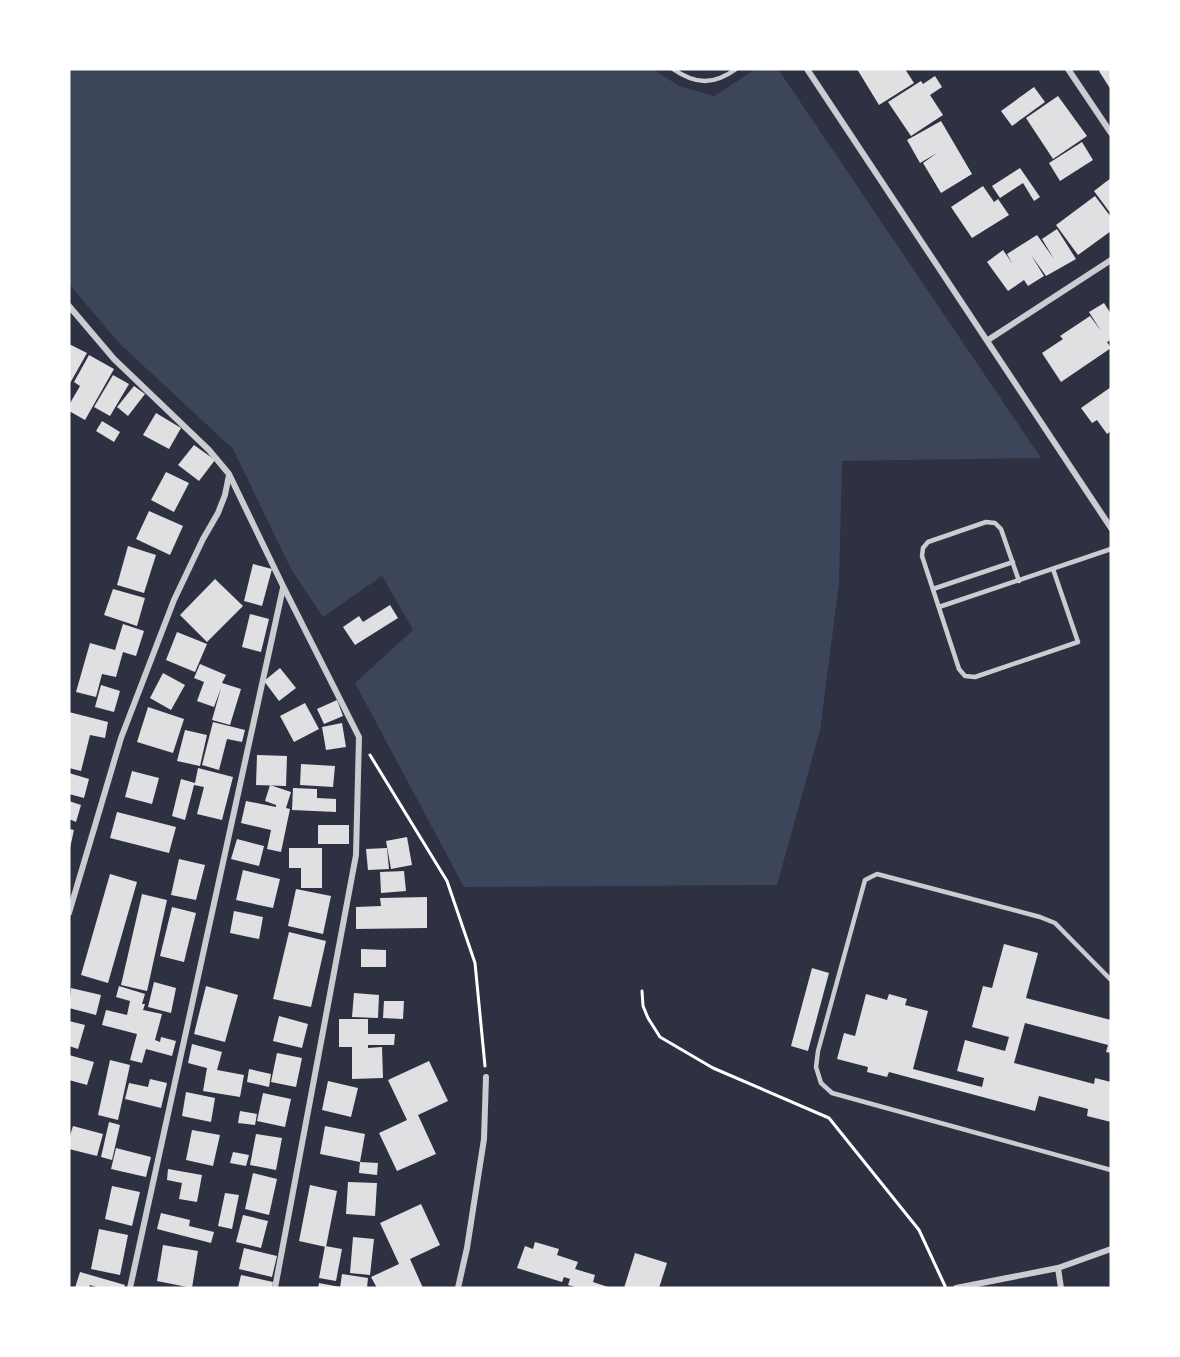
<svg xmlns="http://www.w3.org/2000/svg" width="1180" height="1357" viewBox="0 0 1180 1357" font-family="'Open Sans',sans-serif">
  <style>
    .green { fill: #3c4559 }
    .building { fill: #e0e0e3 }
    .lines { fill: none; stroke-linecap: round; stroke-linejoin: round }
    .path { stroke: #fff; stroke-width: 3 }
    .service { stroke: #caccd0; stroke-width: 4.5 }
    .minor { stroke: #caccd0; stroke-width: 6 }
  </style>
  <rect width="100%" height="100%" fill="#2d3142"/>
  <!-- green -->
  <polygon class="green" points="69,69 653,69 679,86 714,96 756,69 778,69 1041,458 842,461 839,584 820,730 777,885 464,887 355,683 413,630 382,576 323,617 291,569 233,449 119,343 69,284"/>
  <!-- building -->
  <g class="building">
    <polygon points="857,69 905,69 914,83 879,105"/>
    <polygon points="1101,69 1111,69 1111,90 1099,71"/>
    <polygon points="935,76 942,87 930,95 943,115 911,136 888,102 921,81 923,84"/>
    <polygon points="1034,87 1045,102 1012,126 1001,111"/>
    <polygon points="1058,96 1087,136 1053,159 1026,118"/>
    <polygon points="941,121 972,174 941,193 923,163 937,153 920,163 907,140"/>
    <polygon points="1082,142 1093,160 1060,181 1049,163"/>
    <polygon points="1020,168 1040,197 1034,201 1023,183 1000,198 992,186"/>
    <polygon points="1111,178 1111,214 1094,191"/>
    <polygon points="983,186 994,202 998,199 1009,215 972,238 951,207"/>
    <polygon points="1095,196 1111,217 1111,231 1078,255 1056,225"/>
    <polygon points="1057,229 1076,259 1046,276 1031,255 1044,276 1028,286 1024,280 1008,291 987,262 1003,250 1012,263 1007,254 1037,235 1054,259 1042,239"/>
    <polygon points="1104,303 1111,314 1111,340 1107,342 1111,348 1061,382 1042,353 1063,339 1060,336 1090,316 1101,331 1089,312"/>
    <polygon points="69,344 87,353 69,385"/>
    <polygon points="89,355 114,369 85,420 69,411 69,405 80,386 74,382"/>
    <polygon points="113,375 129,384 110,416 94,407"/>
    <polygon points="134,386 145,394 128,416 117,407"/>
    <polygon points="1111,387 1111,431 1107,434 1097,420 1092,423 1081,408"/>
    <polygon points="156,413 181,428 169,449 143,435"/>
    <polygon points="102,421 120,432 114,442 96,431"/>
    <polygon points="194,445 215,460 199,481 178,465"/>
    <polygon points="166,472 189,483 174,512 151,500"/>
    <polygon points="149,511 183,526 170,555 136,539"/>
    <polygon points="128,546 156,555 144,593 117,585"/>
    <polygon points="253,564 272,569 262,606 244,601"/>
    <polygon points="215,579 243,606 207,642 180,615"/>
    <polygon points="113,589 145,598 137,626 104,615"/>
    <polygon points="390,605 398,618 355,645 343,627 359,616 363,622"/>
    <polygon points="250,614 269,619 261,652 242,647"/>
    <polygon points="123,624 144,631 136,656 123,652 116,677 102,674 96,697 76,692 90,643 115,650"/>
    <polygon points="177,632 207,644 195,672 166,660"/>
    <polygon points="200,664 226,675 222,683 241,689 230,725 212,720 221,688 214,707 197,701 204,682 194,678"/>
    <polygon points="280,668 296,688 279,701 264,681"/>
    <polygon points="163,673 185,685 171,710 150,698"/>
    <polygon points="101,685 120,691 114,712 95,707"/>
    <polygon points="337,700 343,716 324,724 317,709"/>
    <polygon points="305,703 319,729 294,742 280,716"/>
    <polygon points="148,707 184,719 173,753 137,742"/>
    <polygon points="69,712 108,722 105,738 90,735 81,771 69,768"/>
    <polygon points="213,722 245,730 242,742 227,739 219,770 202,765"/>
    <polygon points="342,723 346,747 326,750 322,727"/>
    <polygon points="185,730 207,735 200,766 177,761"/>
    <polygon points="257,755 287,756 286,786 256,785"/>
    <polygon points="301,764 335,766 333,787 300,785"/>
    <polygon points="198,768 233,777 222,820 197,814 204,787 194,785 185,820 172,816 181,779 195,783"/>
    <polygon points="132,771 159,778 152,804 125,797"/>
    <polygon points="69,773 89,779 84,798 69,794"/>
    <polygon points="270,785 291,792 286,808 290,809 281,852 267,849 271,830 241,823 246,801 276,807 276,805 265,801"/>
    <polygon points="293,788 317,789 317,798 336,799 336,812 292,810"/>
    <polygon points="69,801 81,805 76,822 69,819"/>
    <polygon points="117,812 176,827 169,853 110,838"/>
    <rect x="318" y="825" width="31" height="19"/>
    <polygon points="69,829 74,830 70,848 69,848"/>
    <polygon points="407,837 412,865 391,869 386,841"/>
    <polygon points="237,839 264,846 259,866 231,859"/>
    <polygon points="289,848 322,848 322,888 301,888 301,868 289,868"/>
    <polygon points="387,848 389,869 368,870 366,849"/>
    <polygon points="179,859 205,865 196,900 171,895"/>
    <polygon points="243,870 280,879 273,908 236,900"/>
    <polygon points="404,871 406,891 381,893 380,872"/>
    <polygon points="110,874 137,882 108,983 81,975"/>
    <polygon points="296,889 331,896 323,934 288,926"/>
    <polygon points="142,894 167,900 147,991 121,985"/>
    <polygon points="427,897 427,928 356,929 356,907 381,906 380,898"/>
    <polygon points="172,907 196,913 184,962 160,956"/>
    <polygon points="234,911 263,917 259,939 230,933"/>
    <polygon points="289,932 326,941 311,1007 273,999"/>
    <polygon points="1004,944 1038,953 1026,998 1111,1020 1111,1053 1106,1052 1108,1045 1025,1023 1014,1063 1094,1084 1095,1078 1111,1082 1111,1122 1087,1116 1088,1109 1039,1096 1035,1111 889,1072 887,1077 867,1072 868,1067 837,1059 844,1033 855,1036 866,994 887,1000 889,994 907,999 905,1005 928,1011 913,1069 982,1087 984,1078 957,1071 965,1040 1005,1051 1009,1037 972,1027 983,986 992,988"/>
    <polygon points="361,949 386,950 386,967 361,967"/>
    <polygon points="812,968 829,973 808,1051 791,1046"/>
    <polygon points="154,982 176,988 171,1013 148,1007"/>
    <polygon points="119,986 145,994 142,1004 145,1004 143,1010 162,1014 155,1040 160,1042 161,1037 176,1041 172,1056 146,1049 142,1063 130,1060 137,1034 102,1025 106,1010 127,1015 130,1001 116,997"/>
    <polygon points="206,986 238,995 225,1042 194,1034"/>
    <polygon points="71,988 101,995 96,1015 69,1008"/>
    <polygon points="354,993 379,995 378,1018 352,1017"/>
    <polygon points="384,1001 404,1001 403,1019 383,1018"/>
    <polygon points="279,1016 308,1024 302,1048 273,1041"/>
    <polygon points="339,1019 368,1019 368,1034 395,1034 394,1045 368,1045 368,1048 382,1047 383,1078 352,1079 352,1047 339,1047"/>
    <polygon points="69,1021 85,1025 78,1049 69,1046"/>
    <polygon points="192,1044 222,1052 217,1070 244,1075 240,1097 203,1091 207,1068 188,1063"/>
    <polygon points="277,1053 302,1058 296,1087 271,1082"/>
    <polygon points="69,1055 94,1062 87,1085 69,1080"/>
    <polygon points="110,1060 130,1065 118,1120 98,1115"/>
    <polygon points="429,1061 448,1101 418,1115 436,1154 397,1171 379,1133 407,1120 388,1080"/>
    <polygon points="249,1069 271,1074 269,1087 247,1082"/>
    <polygon points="150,1079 167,1083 161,1108 125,1099 129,1083 148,1087"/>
    <polygon points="328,1081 358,1088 351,1117 322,1110"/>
    <polygon points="186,1092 215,1098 211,1122 182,1116"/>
    <polygon points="263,1093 291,1099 285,1127 257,1121"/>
    <polygon points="240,1111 257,1114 255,1125 238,1123"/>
    <polygon points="109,1122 120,1125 112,1160 101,1157"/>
    <polygon points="73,1126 103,1134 97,1156 69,1149 69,1139"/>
    <polygon points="325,1126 365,1134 360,1162 320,1154"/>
    <polygon points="192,1130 220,1135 213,1166 186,1160"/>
    <polygon points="256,1134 282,1138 276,1170 250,1165"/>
    <polygon points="116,1148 151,1157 146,1177 111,1169"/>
    <polygon points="233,1152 249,1155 246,1166 230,1163"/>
    <polygon points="360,1162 378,1163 377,1175 359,1173"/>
    <polygon points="168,1169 202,1175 197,1202 179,1199 182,1183 167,1180"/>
    <polygon points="253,1173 277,1179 269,1215 245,1209"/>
    <polygon points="348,1182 377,1183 375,1216 346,1214"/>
    <polygon points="310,1185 337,1191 326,1247 299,1241"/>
    <polygon points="112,1186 140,1192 132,1226 105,1219"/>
    <polygon points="225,1193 239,1195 232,1229 218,1226"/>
    <polygon points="421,1204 440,1245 410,1259 423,1288 377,1288 371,1277 399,1264 380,1223"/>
    <polygon points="161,1213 190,1220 189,1226 214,1232 211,1243 157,1229"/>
    <polygon points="243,1215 268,1221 261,1248 236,1242"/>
    <polygon points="99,1229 128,1235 120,1275 91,1269"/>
    <polygon points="353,1237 374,1239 370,1275 350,1273"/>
    <polygon points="535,1242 559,1249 557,1255 578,1262 575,1269 595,1275 593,1282 611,1288 579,1288 568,1285 570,1279 564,1277 562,1282 517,1268 525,1246 533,1249"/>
    <polygon points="163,1245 198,1251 192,1288 157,1281"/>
    <polygon points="325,1246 342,1249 336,1281 319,1278"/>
    <polygon points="244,1248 277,1256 272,1277 239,1269"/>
    <polygon points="635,1253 667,1263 659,1288 624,1288"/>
    <polygon points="80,1272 125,1285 124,1288 100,1288 90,1285 89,1288 75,1288"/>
    <polygon points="342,1274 368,1278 367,1288 340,1288"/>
    <polygon points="241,1275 273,1282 272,1288 238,1288"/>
    <polygon points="319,1283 340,1287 339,1288 318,1288"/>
  </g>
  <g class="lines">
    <!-- path -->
    <g class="path">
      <polyline points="370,755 447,881 475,963 485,1066"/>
      <polyline points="642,991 643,1006 648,1018 660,1037 713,1068 829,1118 919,1230 945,1286"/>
    </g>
    <!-- service -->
    <g class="service">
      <path d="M673 69C696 85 714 85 736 69"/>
      <polyline points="1019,581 1001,529 995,523 986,522 928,542 923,548 922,556 959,669 965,676 975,677 1078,642 1053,569"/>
      <polyline points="933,589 1013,562"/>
      <polyline points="939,607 1111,549"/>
      <polyline points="1111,980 1055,923 1040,917 877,874 865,880 818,1051 816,1067 821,1083 832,1093 1111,1170"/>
    </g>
    <!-- minor -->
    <g class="minor">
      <polyline points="807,69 1111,528"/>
      <polyline points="1068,69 1111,133"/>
      <polyline points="69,306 114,359 209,450 229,474 284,588 359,737 356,855 275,1288"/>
      <polyline points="988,340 1111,260"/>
      <polyline points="69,913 121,738 174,600 203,539 218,513 225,495 229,475"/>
      <polyline points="1058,1268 1061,1288"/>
      <polyline points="130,1288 283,588"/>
      <polyline points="458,1288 467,1248 484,1139 486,1077"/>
      <polyline points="956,1288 1058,1268 1111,1249"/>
    </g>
  </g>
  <!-- border -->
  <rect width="1180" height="1357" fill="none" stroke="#ffffff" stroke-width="141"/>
</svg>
